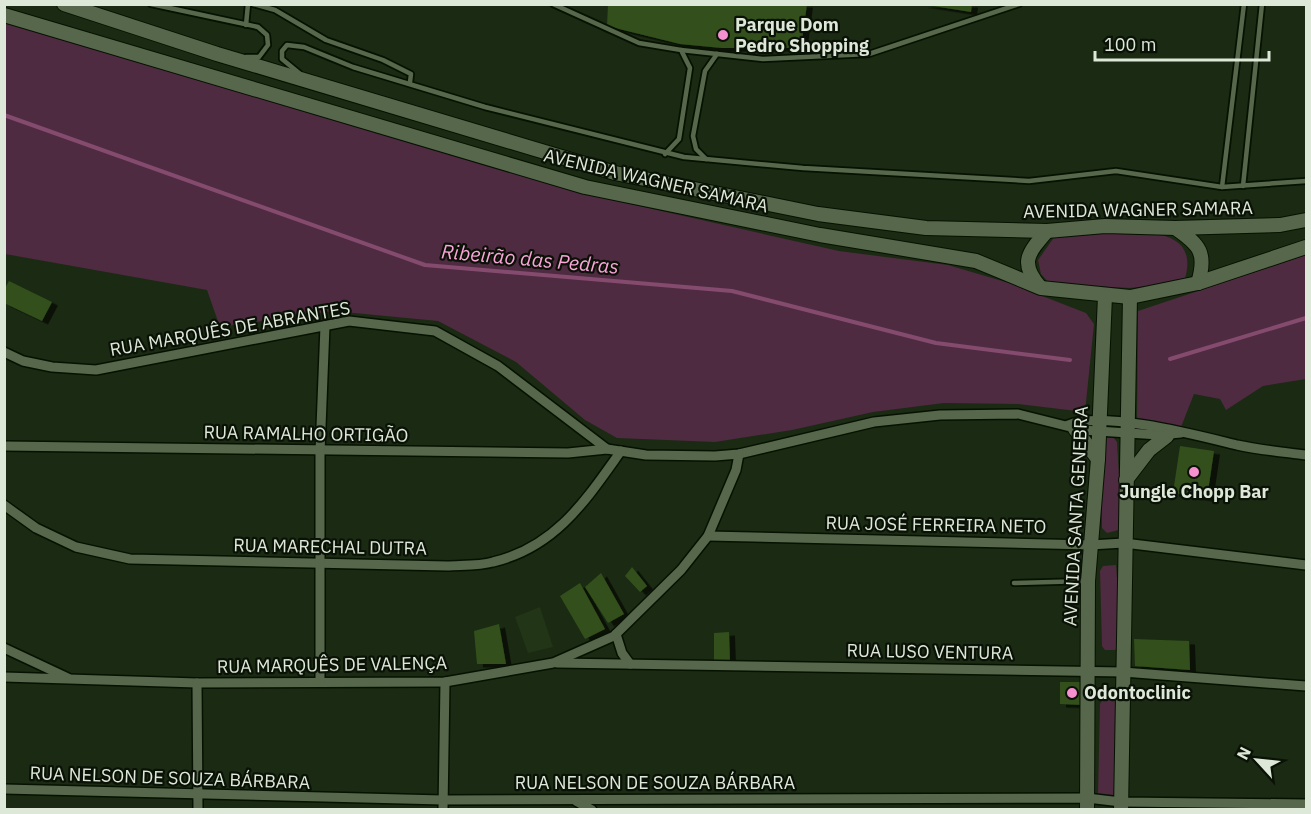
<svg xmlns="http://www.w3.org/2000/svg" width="1311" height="814" viewBox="0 0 1311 814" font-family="'IBM Plex Sans',sans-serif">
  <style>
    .built { fill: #223516 }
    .green { fill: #4e2b40 }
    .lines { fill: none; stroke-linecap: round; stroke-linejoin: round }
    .stream { stroke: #844b6e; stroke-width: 4 }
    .building { fill: #31501b; filter: url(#shadow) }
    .lane-casing { stroke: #061200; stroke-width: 8 }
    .street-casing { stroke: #061200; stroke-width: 12 }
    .secondary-casing { stroke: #061200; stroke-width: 16 }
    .lane { stroke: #56674c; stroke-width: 4.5 }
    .street { stroke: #56674c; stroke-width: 9 }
    .secondary { stroke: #56674c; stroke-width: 14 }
    .poi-dot { fill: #f690cf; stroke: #0a1107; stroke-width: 2 }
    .labels { text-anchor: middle; stroke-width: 4.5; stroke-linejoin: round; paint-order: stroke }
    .poi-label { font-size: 18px; font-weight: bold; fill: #dee8d8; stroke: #0a1107; text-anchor: start }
    .street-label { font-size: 18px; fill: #dee8d8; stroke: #0a1107 }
    .water-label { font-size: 20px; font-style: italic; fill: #fba5d8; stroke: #0a1107 }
  </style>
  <defs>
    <filter id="shadow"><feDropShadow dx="6" dy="3.5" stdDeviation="0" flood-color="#0009"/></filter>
  </defs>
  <rect width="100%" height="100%" fill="#1b2a12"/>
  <!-- built -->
  <polygon class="built" points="540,607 553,647 528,653 515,617"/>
  <!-- green -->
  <g class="green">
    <polygon points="4,20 577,192 839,251 948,265 1009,283 1086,313 1094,324 1085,412 1018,404 944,403 873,412 792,430 715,442 617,438 585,420 516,362 438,321 333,311 220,327 207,290 5,254"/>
    <path d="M1105 231C1143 233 1202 226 1184 282L1130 288 1050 284 1041 274 1038 260 1055 236Z"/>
    <polygon points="1306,255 1306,379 1263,386 1226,410 1220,399 1194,394 1181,427 1137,420 1138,311"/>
    <polygon points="1113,437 1117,442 1122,529 1107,533 1102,528 1101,446 1103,438"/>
    <polygon points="1116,565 1122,644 1115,650 1105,650 1102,646 1100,571 1103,566"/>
    <polygon points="1111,696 1116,702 1118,794 1114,798 1098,794 1100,704 1104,697"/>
  </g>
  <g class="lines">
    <!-- stream -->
    <g class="stream">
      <polyline points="4,115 425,265 732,291 936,343 1070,360"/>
      <polyline points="1170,359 1306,318"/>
    </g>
  </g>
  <!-- building -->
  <g class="building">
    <polygon points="608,4 807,4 801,48 722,48 680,44 607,26"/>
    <polygon points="921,4 972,4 971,12"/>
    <polygon points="9,281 52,302 42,321 4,303 4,290"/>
    <polygon points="1180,446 1214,451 1207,498 1173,493"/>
    <polygon points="632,567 647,586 640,592 625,576"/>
    <polygon points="601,573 624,614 608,623 585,587"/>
    <polygon points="580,583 605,629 585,639 560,596"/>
    <polygon points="499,624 506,664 477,664 474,631"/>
    <polygon points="729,632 730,662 714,662 714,633"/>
    <polygon points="1134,639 1189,641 1190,670 1135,666"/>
    <polygon points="1060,682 1084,682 1084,705 1060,704"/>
  </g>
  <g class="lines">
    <!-- lane casing -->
    <g class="lane-casing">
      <g id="lane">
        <polyline points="151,4 258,27 267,35 268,45 259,57 246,57"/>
        <polyline points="253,4 275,10 326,40 383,60 411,74 410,82"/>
        <polyline points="553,4 639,43 681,50 690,68 679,139 665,154"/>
        <polyline points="246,25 248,4"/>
        <polyline points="681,50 763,59 869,54 1019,4"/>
        <polyline points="299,73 282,59 282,51 287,45 304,47 353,67 485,107 684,157 803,168 1029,181 1116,171 1222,187 1306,181"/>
        <polyline points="706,159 696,149 693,136 705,71 717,54"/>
        <polyline points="1243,186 1262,4"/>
        <polyline points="1222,187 1244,4"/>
        <polyline points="1014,583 1087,581"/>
      </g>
    </g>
    <!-- street casing -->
    <g class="street-casing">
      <g id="street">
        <polyline points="4,352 23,361 52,367 96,370 349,321 435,331 498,366 607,449 646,455 715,456 739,454 874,422 940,415 1018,414 1082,430 1159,435 1181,433"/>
        <path d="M1068 425C1102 410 1200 436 1237 445 1260 450 1283 452 1306 455"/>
        <polyline points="4,446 568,453 607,449"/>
        <path d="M4 505 36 528 76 547 130 559 447 566C462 565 479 566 493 562 556 547 586 500 621 451"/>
        <polyline points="708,536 1090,545 1124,543 1306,565"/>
        <polyline points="616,634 622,653 630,664"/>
        <polyline points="4,648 68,678"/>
        <polyline points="557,663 1123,672 1306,686"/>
        <polyline points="4,677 197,683 445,682 553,663 614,636 681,570 708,536 736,470 739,454"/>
        <polyline points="320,682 320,452 325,326"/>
        <polyline points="197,683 198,810"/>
        <polyline points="4,789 443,800 1087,798 1121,802 1306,804"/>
        <polyline points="576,801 592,810"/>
        <polyline points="443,810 445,682"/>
      </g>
    </g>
    <!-- secondary casing -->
    <g class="secondary-casing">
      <g id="secondary">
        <polyline points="64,4 217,54 615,173 818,214 926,228 1047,231 1105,226 1175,228 1280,225 1306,220"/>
        <polyline points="4,15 585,187 820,235 976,261 1041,288 1130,297 1198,283 1306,247"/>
        <path d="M1175 228C1200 245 1207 253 1198 283"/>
        <path d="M1040 287C1019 263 1028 253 1047 231"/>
        <polyline points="1075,429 1098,459"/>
        <polyline points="1126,480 1149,450 1167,436"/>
        <polyline points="1087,810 1088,581 1098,459 1105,296"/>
        <polyline points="1121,810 1130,297"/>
      </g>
    </g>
    <!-- lane -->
    <use href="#lane" class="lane"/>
    <!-- street -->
    <use href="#street" class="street"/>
    <!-- secondary -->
    <use href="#secondary" class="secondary"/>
  </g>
  <!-- markers -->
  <g class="poi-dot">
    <circle cx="723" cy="35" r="6"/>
    <circle cx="1194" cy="472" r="6"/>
    <circle cx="1072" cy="693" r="6"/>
  </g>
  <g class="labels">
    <!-- poi labels -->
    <g class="poi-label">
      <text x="735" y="31">Parque Dom<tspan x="735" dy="21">Pedro Shopping</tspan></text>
      <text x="1194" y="498" text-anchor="middle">Jungle Chopp Bar</text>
      <text x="1084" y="699">Odontoclinic</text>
    </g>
    <!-- street labels -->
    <g class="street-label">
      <text transform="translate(656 181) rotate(13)" y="6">AVENIDA WAGNER SAMARA</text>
      <text transform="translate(1138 210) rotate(-1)" y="6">AVENIDA WAGNER SAMARA</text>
      <text transform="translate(230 329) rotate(-10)" y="6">RUA MARQUÊS DE ABRANTES</text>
      <text transform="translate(306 434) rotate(1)" y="6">RUA RAMALHO ORTIGÃO</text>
      <text transform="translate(1076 516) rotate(-87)" y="6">AVENIDA SANTA GENEBRA</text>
      <text transform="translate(936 525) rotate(1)" y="6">RUA JOSÉ FERREIRA NETO</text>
      <text transform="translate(330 547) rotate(1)" y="6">RUA MARECHAL DUTRA</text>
      <text transform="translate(930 652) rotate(1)" y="6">RUA LUSO VENTURA</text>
      <text transform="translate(332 665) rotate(-1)" y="6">RUA MARQUÊS DE VALENÇA</text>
      <text transform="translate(170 778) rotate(2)" y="6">RUA NELSON DE SOUZA BÁRBARA</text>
      <text x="655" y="789">RUA NELSON DE SOUZA BÁRBARA</text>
    </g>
    <!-- water labels -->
    <g class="water-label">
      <text transform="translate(530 259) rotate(5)" y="7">Ribeirão das Pedras</text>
    </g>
  </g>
  <!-- border -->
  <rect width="1311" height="814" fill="none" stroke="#dee8d8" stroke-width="12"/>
  <!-- north arrow -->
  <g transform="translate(1257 760) rotate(297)" stroke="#0a1107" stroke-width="4.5" paint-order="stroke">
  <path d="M0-4.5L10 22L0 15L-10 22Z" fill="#dee8d8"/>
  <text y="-9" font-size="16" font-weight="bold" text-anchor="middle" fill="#dee8d8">N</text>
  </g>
  <!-- scale -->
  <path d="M1095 51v9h174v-9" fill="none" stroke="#dee8d8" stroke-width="3"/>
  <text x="1104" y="51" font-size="18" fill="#dee8d8" stroke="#0a1107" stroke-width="4.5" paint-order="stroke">100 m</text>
</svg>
